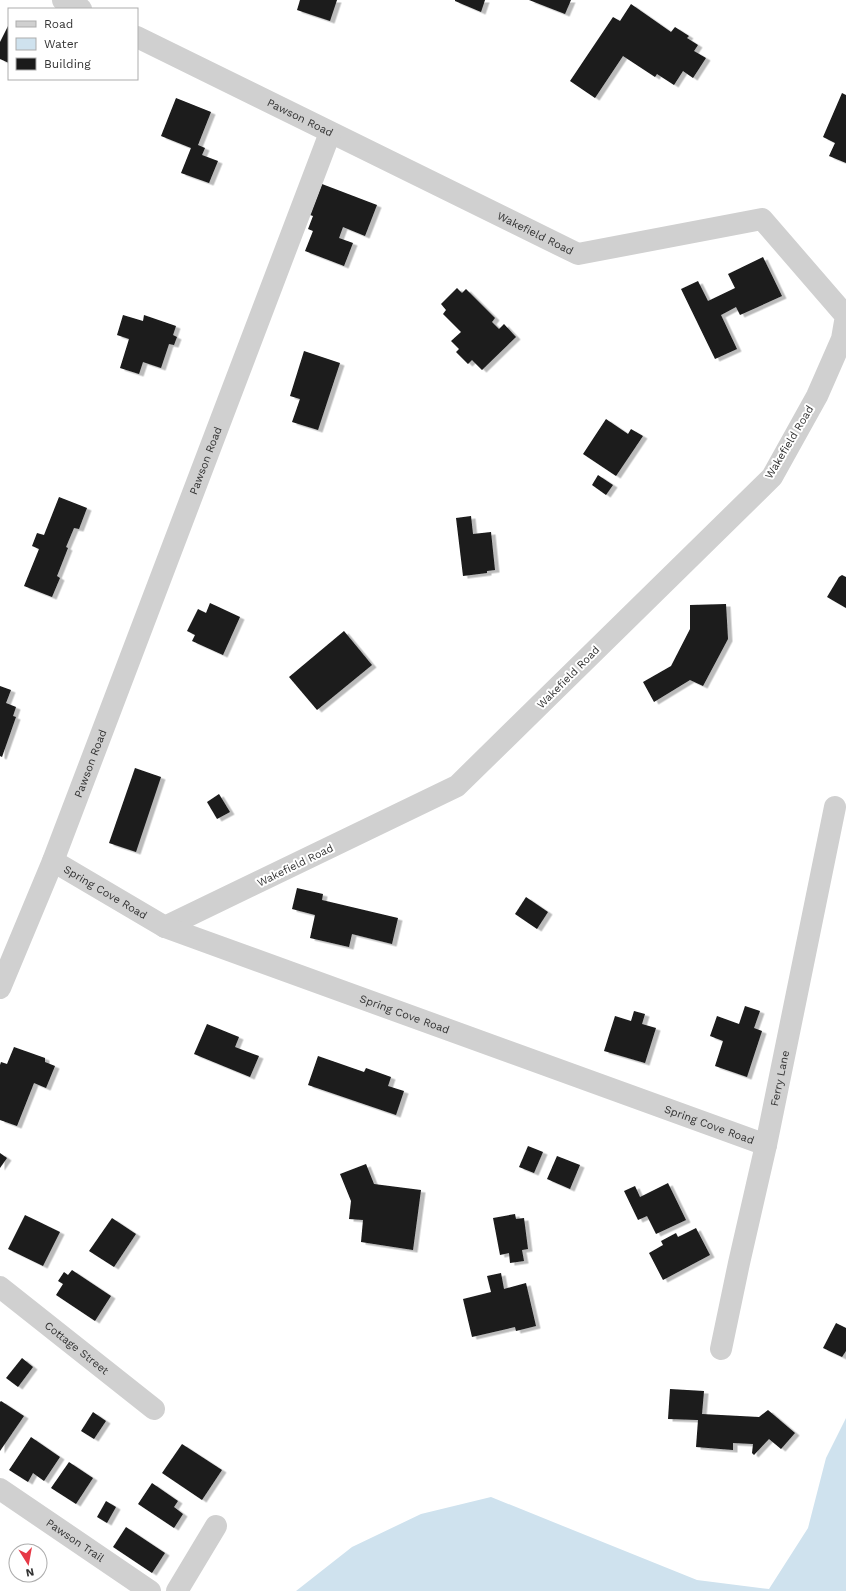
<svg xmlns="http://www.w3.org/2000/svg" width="846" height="1591" viewBox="0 0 846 1591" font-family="'Work Sans',sans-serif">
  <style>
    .water { fill: #cfe2ee }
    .building { fill: #1a1a1a; filter: url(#shadow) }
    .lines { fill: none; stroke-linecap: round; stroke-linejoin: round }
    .minor { stroke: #d0d0d0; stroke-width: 22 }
    .labels { text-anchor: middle; stroke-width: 4; stroke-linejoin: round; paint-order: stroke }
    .street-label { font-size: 11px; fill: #333; stroke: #fff }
  </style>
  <defs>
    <filter id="shadow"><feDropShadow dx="4.5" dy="2.5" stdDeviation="0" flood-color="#0004"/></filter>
  </defs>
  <rect width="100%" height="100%" fill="#fff"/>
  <!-- water -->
  <polygon class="water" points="846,1418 846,1591 296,1591 352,1547 421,1514 491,1497 697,1580 769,1589 808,1528 826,1458"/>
  <!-- building -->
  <g class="building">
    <polygon points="300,0 337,0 330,21 297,10"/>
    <polygon points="455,0 485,0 481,12 455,1"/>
    <polygon points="529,0 571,0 565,14"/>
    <polygon points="631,4 671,32 675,27 689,36 687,38 698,45 694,51 706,58 693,78 683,71 674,85 657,74 655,77 623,56 595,98 570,81 613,17 620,21"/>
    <polygon points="9,24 9,63 0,59 0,42"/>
    <polygon points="842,93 846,95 846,163 829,156 835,143 823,137"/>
    <polygon points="176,98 211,112 198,145 205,148 202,155 218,161 209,183 181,173 191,148 161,136"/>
    <polygon points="322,184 377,205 365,236 343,227 339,238 353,243 344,266 305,251 313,231 308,229 313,216 310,215"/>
    <polygon points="763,257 782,296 740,315 736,307 721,315 737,349 715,359 681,289 698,281 708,301 735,288 728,274"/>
    <polygon points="457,288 462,293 466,289 495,318 492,322 499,329 504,324 516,337 482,370 472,360 468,364 456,352 459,349 451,341 461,332 443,314 446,310 441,304"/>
    <polygon points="123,315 143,321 144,315 176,326 173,335 177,337 174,345 169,344 161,368 143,362 139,374 120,368 129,339 117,335"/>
    <polygon points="304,351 340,363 318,430 292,422 300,399 290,396"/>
    <polygon points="606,419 628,434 631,429 643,436 616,476 583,454"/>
    <polygon points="598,475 613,485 606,495 592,485"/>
    <polygon points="59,497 87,508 79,529 74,528 66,547 68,548 57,576 60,578 52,597 24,586 39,549 32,546 37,533 44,535"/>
    <polygon points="471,516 473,534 491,532 495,570 487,571 487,573 463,576 456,518"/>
    <polygon points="842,575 846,577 846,608 827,597 839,577"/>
    <polygon points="210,603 240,617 223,655 192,641 195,635 187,631 198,609 206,613"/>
    <polygon points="726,604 728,639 703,686 690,680 654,702 643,682 671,666 690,629 690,605"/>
    <polygon points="344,631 372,665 317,710 289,677"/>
    <polygon points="0,686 11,690 6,703 16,707 13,716 16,717 2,757 0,756"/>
    <polygon points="135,768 161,777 136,852 109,843"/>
    <polygon points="219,794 230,812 217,819 207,802"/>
    <polygon points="297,888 323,894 322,900 398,918 392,944 352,934 349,947 310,938 315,915 292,909"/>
    <polygon points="526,897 548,912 537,929 515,914"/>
    <polygon points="745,1006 760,1011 754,1028 762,1031 747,1077 715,1066 723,1041 710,1036 717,1016 739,1024"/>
    <polygon points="634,1011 645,1014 642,1024 656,1028 645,1063 604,1051 615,1016 631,1021"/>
    <polygon points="207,1024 239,1037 235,1047 259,1056 250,1077 194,1054"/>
    <polygon points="14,1047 45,1058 45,1062 55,1066 46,1088 34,1083 17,1126 0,1120 0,1065 1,1062 7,1064"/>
    <polygon points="318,1056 364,1072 366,1068 391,1077 388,1086 404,1091 396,1115 308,1085"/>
    <polygon points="528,1146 543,1152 534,1173 519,1167"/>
    <polygon points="0,1153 7,1158 0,1168"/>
    <polygon points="557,1156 580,1165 570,1189 547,1179"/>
    <polygon points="366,1164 374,1184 421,1190 413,1250 361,1242 363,1220 349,1219 351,1201 340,1174"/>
    <polygon points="668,1183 686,1220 656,1234 647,1216 638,1220 624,1191 635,1186 640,1197"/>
    <polygon points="515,1214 516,1219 524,1218 528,1249 522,1250 524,1261 510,1263 509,1253 500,1255 493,1218"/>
    <polygon points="25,1215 60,1232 43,1266 8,1249"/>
    <polygon points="112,1218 136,1234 114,1267 89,1251"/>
    <polygon points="696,1228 710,1255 663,1280 649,1253 663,1245 661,1241 676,1233 678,1237"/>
    <polygon points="72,1270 111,1296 95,1321 56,1295 63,1284 58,1281 64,1272 68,1275"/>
    <polygon points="501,1273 504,1289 526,1283 536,1326 516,1331 515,1327 472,1337 463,1299 491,1292 487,1276"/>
    <polygon points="836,1323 846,1328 846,1351 842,1357 823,1348"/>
    <polygon points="22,1358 33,1367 18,1387 6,1378"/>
    <polygon points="670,1389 704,1391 702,1414 759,1417 768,1410 795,1433 781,1449 769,1439 754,1455 752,1453 753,1444 733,1443 733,1450 696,1447 698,1420 668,1419"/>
    <polygon points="1,1401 24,1416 0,1451 0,1402"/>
    <polygon points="93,1412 106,1421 94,1439 81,1431"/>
    <polygon points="31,1437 60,1457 44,1481 33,1473 28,1482 9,1470"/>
    <polygon points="182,1444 222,1470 202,1500 162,1473"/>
    <polygon points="69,1462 93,1478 76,1504 51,1488"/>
    <polygon points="152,1483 178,1501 174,1507 183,1514 174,1528 138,1504"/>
    <polygon points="106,1501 116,1507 107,1523 97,1517"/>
    <polygon points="126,1527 165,1553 152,1573 113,1547"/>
  </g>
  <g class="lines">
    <!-- minor -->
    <g class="minor">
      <polyline points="63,0 81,9"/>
      <path id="s1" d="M137 37 578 254 762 219 846 316 842 339 817 396 772 477 457 786 165 927"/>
      <path id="s2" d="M53 861 165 927 766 1145"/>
      <path id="s3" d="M0 988 53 861 330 133"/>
      <path id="s4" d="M0 1287 154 1409"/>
      <path id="s5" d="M721 1349 739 1263 766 1145 835 807"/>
      <path id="s6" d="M0 1489 150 1591"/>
      <polyline points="177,1591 216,1526"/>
    </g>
  </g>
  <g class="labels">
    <!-- street labels -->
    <g class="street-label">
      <text dy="4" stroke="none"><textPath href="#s1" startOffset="182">Pawson Road</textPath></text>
      <text dy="4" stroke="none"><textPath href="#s1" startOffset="444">Wakefield Road</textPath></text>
      <text transform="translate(789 442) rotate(-59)" y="4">Wakefield Road</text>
      <text dy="4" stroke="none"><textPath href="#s3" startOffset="566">Pawson Road</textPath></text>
      <text transform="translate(568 677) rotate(-45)" y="4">Wakefield Road</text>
      <text dy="4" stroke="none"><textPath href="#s3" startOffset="242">Pawson Road</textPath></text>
      <text transform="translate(295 865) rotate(-26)" y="4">Wakefield Road</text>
      <text dy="4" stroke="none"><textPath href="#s2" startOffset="61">Spring Cove Road</textPath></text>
      <text dy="4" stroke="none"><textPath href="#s2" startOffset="385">Spring Cove Road</textPath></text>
      <text dy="4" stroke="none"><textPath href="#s5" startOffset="277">Ferry Lane</textPath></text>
      <text dy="4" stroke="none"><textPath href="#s2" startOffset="709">Spring Cove Road</textPath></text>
      <text dy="4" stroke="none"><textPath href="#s4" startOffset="98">Cottage Street</textPath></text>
      <text dy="4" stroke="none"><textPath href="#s6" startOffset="91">Pawson Trail</textPath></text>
    </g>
  </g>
  <!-- legend -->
  <rect x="8" y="8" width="130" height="72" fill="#ffffff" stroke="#adadad"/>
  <rect x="16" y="21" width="20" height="6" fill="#d0d0d0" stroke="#adadad"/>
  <text x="44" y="28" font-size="12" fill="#333333">Road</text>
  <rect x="16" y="38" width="20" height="12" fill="#cfe2ee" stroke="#adadad"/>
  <text x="44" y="48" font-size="12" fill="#333333">Water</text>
  <rect x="16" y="58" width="20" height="12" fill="#1a1a1a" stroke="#adadad"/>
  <text x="44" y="68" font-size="12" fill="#333333">Building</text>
  <!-- north arrow -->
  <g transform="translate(28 1563) rotate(169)"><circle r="19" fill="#ffffff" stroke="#adadad"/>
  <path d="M0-3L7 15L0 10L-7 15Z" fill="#e63946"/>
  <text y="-6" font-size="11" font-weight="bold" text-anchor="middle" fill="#333333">N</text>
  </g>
</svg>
